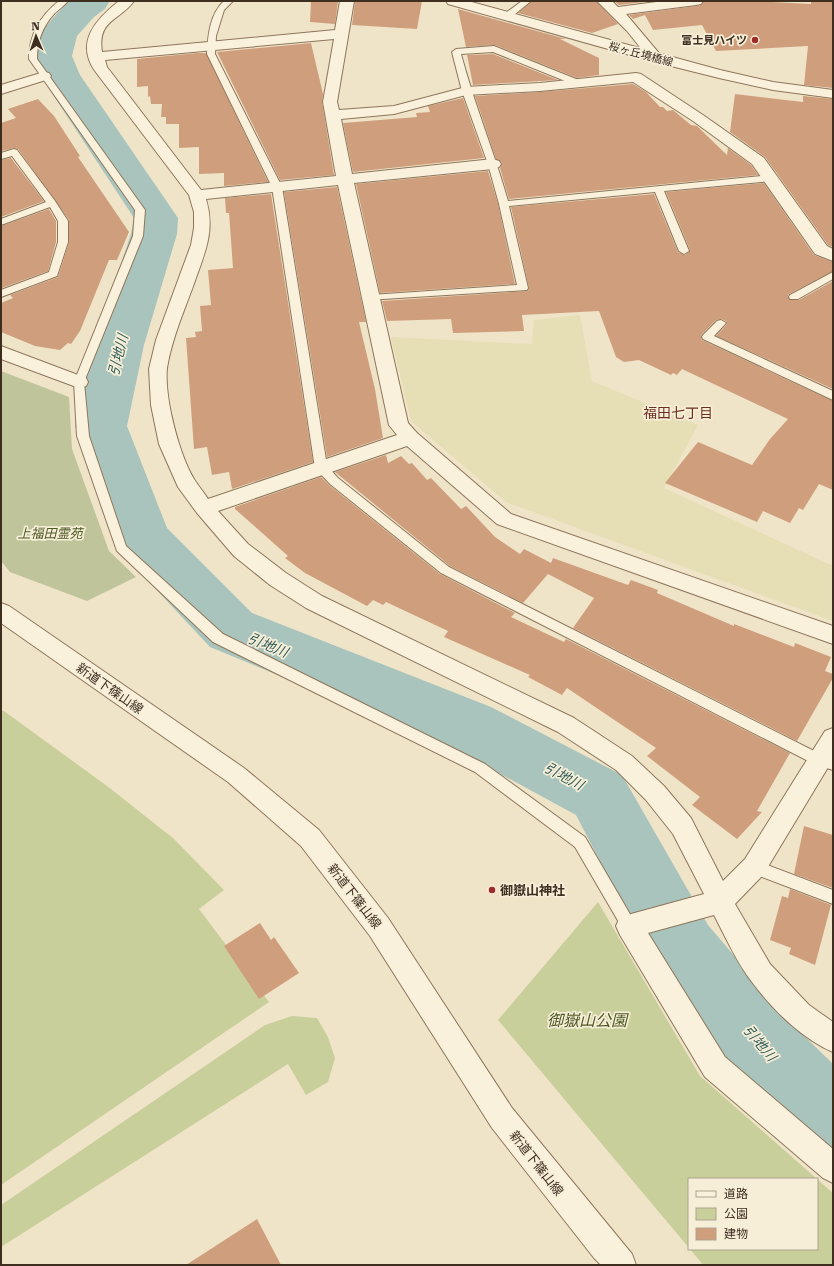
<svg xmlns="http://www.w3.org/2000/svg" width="834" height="1266" viewBox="0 0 834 1266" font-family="'Roboto Serif','Noto Sans JP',serif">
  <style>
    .farmland { fill: #e6deb5 }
    .green { fill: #c9cf9b }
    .cemetery { fill: #bfc49a }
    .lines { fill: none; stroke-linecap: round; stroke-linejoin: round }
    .river { fill: #a9c4bc; fill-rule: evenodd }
    .building { fill: #cf9f7d }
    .service-casing { stroke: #8d765c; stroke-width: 2 }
    .minor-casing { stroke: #8d765c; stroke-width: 2 }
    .tertiary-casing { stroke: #8d765c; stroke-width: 2 }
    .service { fill: #faf1dc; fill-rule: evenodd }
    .minor { fill: #faf1dc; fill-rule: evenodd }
    .tertiary { fill: #faf1dc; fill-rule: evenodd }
    .poi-dot { fill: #9e2a2b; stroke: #f7eed8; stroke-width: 1.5 }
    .labels { text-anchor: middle; stroke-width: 3.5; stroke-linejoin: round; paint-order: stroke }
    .far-poi-label { font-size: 11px; font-weight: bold; fill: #3d2e20; stroke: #f7eed8; text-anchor: end }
    .far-street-label { font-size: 11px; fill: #3d2e20; stroke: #f7eed8 }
    .park-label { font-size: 13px; font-style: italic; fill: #4d5a26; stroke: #f7eed8 }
    .street-label { font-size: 13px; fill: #3d2e20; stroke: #f7eed8 }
    .poi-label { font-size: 13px; font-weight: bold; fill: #3d2e20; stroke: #f7eed8; text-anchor: start }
    .water-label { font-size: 14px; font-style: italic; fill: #2f5d5a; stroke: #f7eed8 }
    .neighbourhood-label { font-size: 14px; fill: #6b2e1e; stroke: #f7eed8 }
    .near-park-label { font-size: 16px; font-style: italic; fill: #4d5a26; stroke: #f7eed8 }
  </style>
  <rect width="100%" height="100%" fill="#f0e4c8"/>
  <!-- farmland -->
  <polygon class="farmland" points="580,315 592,381 698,425 664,488 833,566 833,621 506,502 411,421 391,337 532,344 534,320"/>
  <!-- green -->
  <g class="green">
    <polygon points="1,711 4,711 107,786 173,838 224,890 199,909 269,1002 1,1185"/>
    <polygon points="598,902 700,1076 833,1193 833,1265 703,1265 690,1249 817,1249 817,1179 689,1179 689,1248 498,1020"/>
    <polygon points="292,1016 317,1018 328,1037 335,1058 328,1082 306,1095 288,1064 1,1247 1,1205 265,1025"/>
  </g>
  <!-- cemetery -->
  <polygon class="cemetery" points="1,371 69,397 72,449 109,551 136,577 87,601 10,572 1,561"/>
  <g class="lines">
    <!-- river -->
    <polygon class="river" points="68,1 110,1 105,9 94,17 77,36 72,56 80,75 178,218 177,234 144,345 127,426 167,528 252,613 491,707 622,775 708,925 795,1027 833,1064 833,1157 805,1146 741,1081 658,973 576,815 447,745 210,647 123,554 115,539 75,426 94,345 131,234 134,218 40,75 34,56 40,33"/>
  </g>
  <!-- building -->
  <g class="building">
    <polygon points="311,1 338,1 335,24 310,22"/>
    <polygon points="355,1 422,1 417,29 352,25"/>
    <polygon points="532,1 596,1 618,24 592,33 518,13"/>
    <polygon points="614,1 652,1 619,5"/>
    <polygon points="704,1 753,1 811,4 811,1 833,1 833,88 804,85 808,46 716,51 702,25 653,30 645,15 633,19 629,15 696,6 701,5"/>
    <polygon points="458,9 566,39 560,39 599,58 599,75 577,78 495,45 466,47"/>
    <polygon points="311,43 323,94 322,102 334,175 280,180 217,52"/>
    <polygon points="197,53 206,53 268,182 224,186 224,173 199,174 199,147 179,148 179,124 166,124 166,117 161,117 162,104 151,104 150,96 148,97 148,86 137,87 137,59"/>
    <polygon points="493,54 558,80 473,85 467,55"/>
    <polygon points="633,84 646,92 660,107 663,107 667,111 673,110 691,125 697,126 727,155 728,148 751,165 758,175 509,199 500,168 502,163 496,159 475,96 540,92"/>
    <polygon points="735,94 803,102 803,96 833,99 833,247 828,245 765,157 730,132"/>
    <polygon points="463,98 484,158 353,172 343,123 417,117 416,113 430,112 428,106"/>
    <polygon points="38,99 54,116 80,156 78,157 129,232 117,260 109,260 80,331 71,344 68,343 60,350 35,346 1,332 1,303 13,298 10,295 58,277 69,242 69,220 18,149 14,148 1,151 1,123 16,118 8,109"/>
    <polygon points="11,158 44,201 1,217 1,160"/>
    <polygon points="488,171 498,204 515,284 380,293 356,184"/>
    <polygon points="764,183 814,255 833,262 833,271 789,294 788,296 790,300 799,300 833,281 833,389 716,336 727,324 727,322 722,319 716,320 702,334 701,338 702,340 833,401 833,490 819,484 803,510 799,508 790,523 763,511 757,522 665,483 698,442 752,465 770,439 788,419 682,369 677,375 673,373 671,375 639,360 624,362 616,357 599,311 522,315 524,331 453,333 451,319 387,321 382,301 528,291 529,288 511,207 654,194 678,252 685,255 690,250 666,192"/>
    <polygon points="337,187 366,322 359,322 375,389 383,438 327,457 284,192"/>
    <polygon points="271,194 313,462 232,489 229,472 212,475 207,447 194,449 186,338 196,337 195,332 202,331 200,306 211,305 208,270 233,268 229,213 226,213 225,198"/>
    <polygon points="49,209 56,221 56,242 48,271 2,288 1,226"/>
    <polygon points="386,455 388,463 401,456 409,464 412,463 427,480 431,478 461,509 466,506 495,537 520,554 524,549 551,563 553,558 628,585 631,580 658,590 657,593 734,626 734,624 794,647 795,643 831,657 825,671 833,674 833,678 797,741 573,628 594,598 548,574 523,603 450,566 335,472"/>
    <polygon points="321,477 329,485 440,574 515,613 511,617 564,642 566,639 790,753 757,811 762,812 737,839 692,805 700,797 647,756 656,748 567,688 562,695 528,677 530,675 444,637 448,631 386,602 383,605 373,600 367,606 305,573 285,558 288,556 235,509 235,507"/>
    <polygon points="804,826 833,835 833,888 794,874"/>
    <polygon points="790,889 831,905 815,965 789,954 791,948 770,940 782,896 788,898"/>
    <polygon points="260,923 271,940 274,937 299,973 259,999 224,946"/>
    <polygon points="257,1219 281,1265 186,1265"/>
  </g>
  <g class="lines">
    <!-- service casing -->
    <g class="service-casing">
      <g id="service">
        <path d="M59 1H68C64 6 58 10 54 14 42 27 37 42 37 59L145 210 143 236 84 382 89 436 126 546 223 634 485 764 585 837 634 921 637 926 634 931 629 933 624 931 575 847 475 772 213 642 117 551 77 436 74 382 133 236 135 210 29 59C29 35 40 16 59 1Z"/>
        <path d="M224 1H233L224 10 216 36 215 54 282 187 327 466 338 478 449 567 822 755 833 758V770L814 764 441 573 330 484 315 468 272 187 207 54C208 35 210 14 224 1Z"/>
        <polygon points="522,1 531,1 509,19 503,19 503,15"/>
        <path d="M494 46 581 81 582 83 578 86 575 85 493 52 461 54C474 104 494 151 508 201L771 175 776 178 771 181 664 191 689 251 684 254 679 251 655 192 509 206 528 288 527 290 367 300 366 298 367 296 371 295 517 285 499 204 488 164 462 91 452 52 456 49Z"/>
        <polygon points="14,149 17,150 55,201 68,221 68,242 57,276 1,297 1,290 49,272 58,242 58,221 50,207 1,225 1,219 46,202 12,156 1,159 1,153"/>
        <polygon points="833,272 833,279 798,299 790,299 789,297 790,295"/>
        <polygon points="721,320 726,323 714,336 833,391 833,400 703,339 702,337 703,335 717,321"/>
        <polygon points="754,860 833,890 833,904 749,872 747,867 749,862"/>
      </g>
    </g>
    <!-- minor casing -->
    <g class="minor-casing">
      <g id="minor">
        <path d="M119 1H134C120 21 97 19 102 52L335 30 340 1H354L337 102 339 110 394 106 466 87 540 83 636 73 641 74 703 115 764 158 827 246 833 249V261L815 254 752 164 693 121 633 82 540 91 466 95 394 114 341 119 352 174 493 159 499 161 501 164 499 167 493 169 354 183 408 423 417 433 511 514 833 626V644L497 524 407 446 218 511 248 544 286 573 322 596 574 718 632 756 664 786 691 818 723 881 745 859 825 731 833 728V759L763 875 735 904 770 964 809 1005 833 1022V1052C802 1039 772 1009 752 982 737 963 726 938 714 915L648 933 725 1057 833 1149V1183L823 1178 705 1077 620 935 616 926 620 917 704 894 673 834 646 800 616 770 558 732 306 608 270 585 234 556 197 513 178 487 159 444 151 405 149 369 156 340 191 245 194 228V212L189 195 95 71C75 42 96 19 119 1ZM334 39 323 102 336 176 201 190 107 67 105 60ZM338 185 389 425 397 435 208 499C204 492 198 486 194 479 179 454 164 397 167 368 172 337 186 307 196 278 206 250 215 229 206 199Z"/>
        <polygon points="597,1 612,1 618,7 664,1 703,1 701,4 696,5 626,14 663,58 661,61 656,62 651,61 627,31"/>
        <polygon points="44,72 49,73 51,76 49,79 1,94 1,85"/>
        <polygon points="1,346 86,378 88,382 86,386 79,388 1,359"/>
      </g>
    </g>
    <!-- tertiary casing -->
    <g class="tertiary-casing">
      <g id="tertiary">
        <polygon points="446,1 468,1 720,70 773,82 833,90 833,98 773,90 719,78 651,61 448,4"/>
        <polygon points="1,603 9,606 244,768 319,830 388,918 512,1108 632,1254 636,1265 601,1265 594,1258 492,1128 370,936 301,846 228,782 1,623"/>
      </g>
    </g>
    <!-- service -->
    <use href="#service" class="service"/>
    <!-- minor -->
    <use href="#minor" class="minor"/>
    <!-- tertiary -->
    <use href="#tertiary" class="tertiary"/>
  </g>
  <!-- markers -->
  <g class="poi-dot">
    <circle cx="755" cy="40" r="4"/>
    <circle cx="492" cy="890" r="4"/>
  </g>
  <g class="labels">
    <!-- far-poi labels -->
    <g class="far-poi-label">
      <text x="747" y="44">富士見ハイツ</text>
    </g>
    <!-- far-street labels -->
    <g class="far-street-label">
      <text transform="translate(641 54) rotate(15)" y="4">桜ヶ丘境橋線</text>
    </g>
    <!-- park labels -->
    <g class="park-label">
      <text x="50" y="538">上福田霊苑</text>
    </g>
    <!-- street labels -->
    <g class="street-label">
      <text transform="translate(110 688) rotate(35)" y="5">新道下篠山線</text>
      <text transform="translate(355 896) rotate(52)" y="5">新道下篠山線</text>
      <text transform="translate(537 1163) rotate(52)" y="5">新道下篠山線</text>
    </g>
    <!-- poi labels -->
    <g class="poi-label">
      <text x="500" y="895">御嶽山神社</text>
    </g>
    <!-- water labels -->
    <g class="water-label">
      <text transform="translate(118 355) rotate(-76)" y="5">引地川</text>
      <text transform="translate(268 645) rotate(22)" y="5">引地川</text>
      <text transform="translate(564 776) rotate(28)" y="5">引地川</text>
      <text transform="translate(760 1043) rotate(50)" y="5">引地川</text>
    </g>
    <!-- neighbourhood labels -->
    <g class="neighbourhood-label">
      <text x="678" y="418">福田七丁目</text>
    </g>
    <!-- near-park labels -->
    <g class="near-park-label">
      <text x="587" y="1026">御嶽山公園</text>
    </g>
  </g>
  <!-- border -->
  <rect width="834" height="1266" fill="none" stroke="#3d2e20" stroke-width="4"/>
  <!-- legend -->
  <rect x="688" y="1178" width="130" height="72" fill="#f7eed8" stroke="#ada18e"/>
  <rect x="696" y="1191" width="20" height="6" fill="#faf1dc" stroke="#ada18e"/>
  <text x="724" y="1198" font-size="12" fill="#3d2e20">道路</text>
  <rect x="696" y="1208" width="20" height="12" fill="#c9cf9b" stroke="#ada18e"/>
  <text x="724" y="1218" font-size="12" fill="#3d2e20">公園</text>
  <rect x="696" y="1228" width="20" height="12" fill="#cf9f7d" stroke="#ada18e"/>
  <text x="724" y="1238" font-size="12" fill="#3d2e20">建物</text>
  <!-- north arrow -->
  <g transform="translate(36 36) rotate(358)" stroke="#f7eed8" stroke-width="3" paint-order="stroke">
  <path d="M0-3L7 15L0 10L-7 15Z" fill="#3d2e20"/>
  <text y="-6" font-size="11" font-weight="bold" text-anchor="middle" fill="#3d2e20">N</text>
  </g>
</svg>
